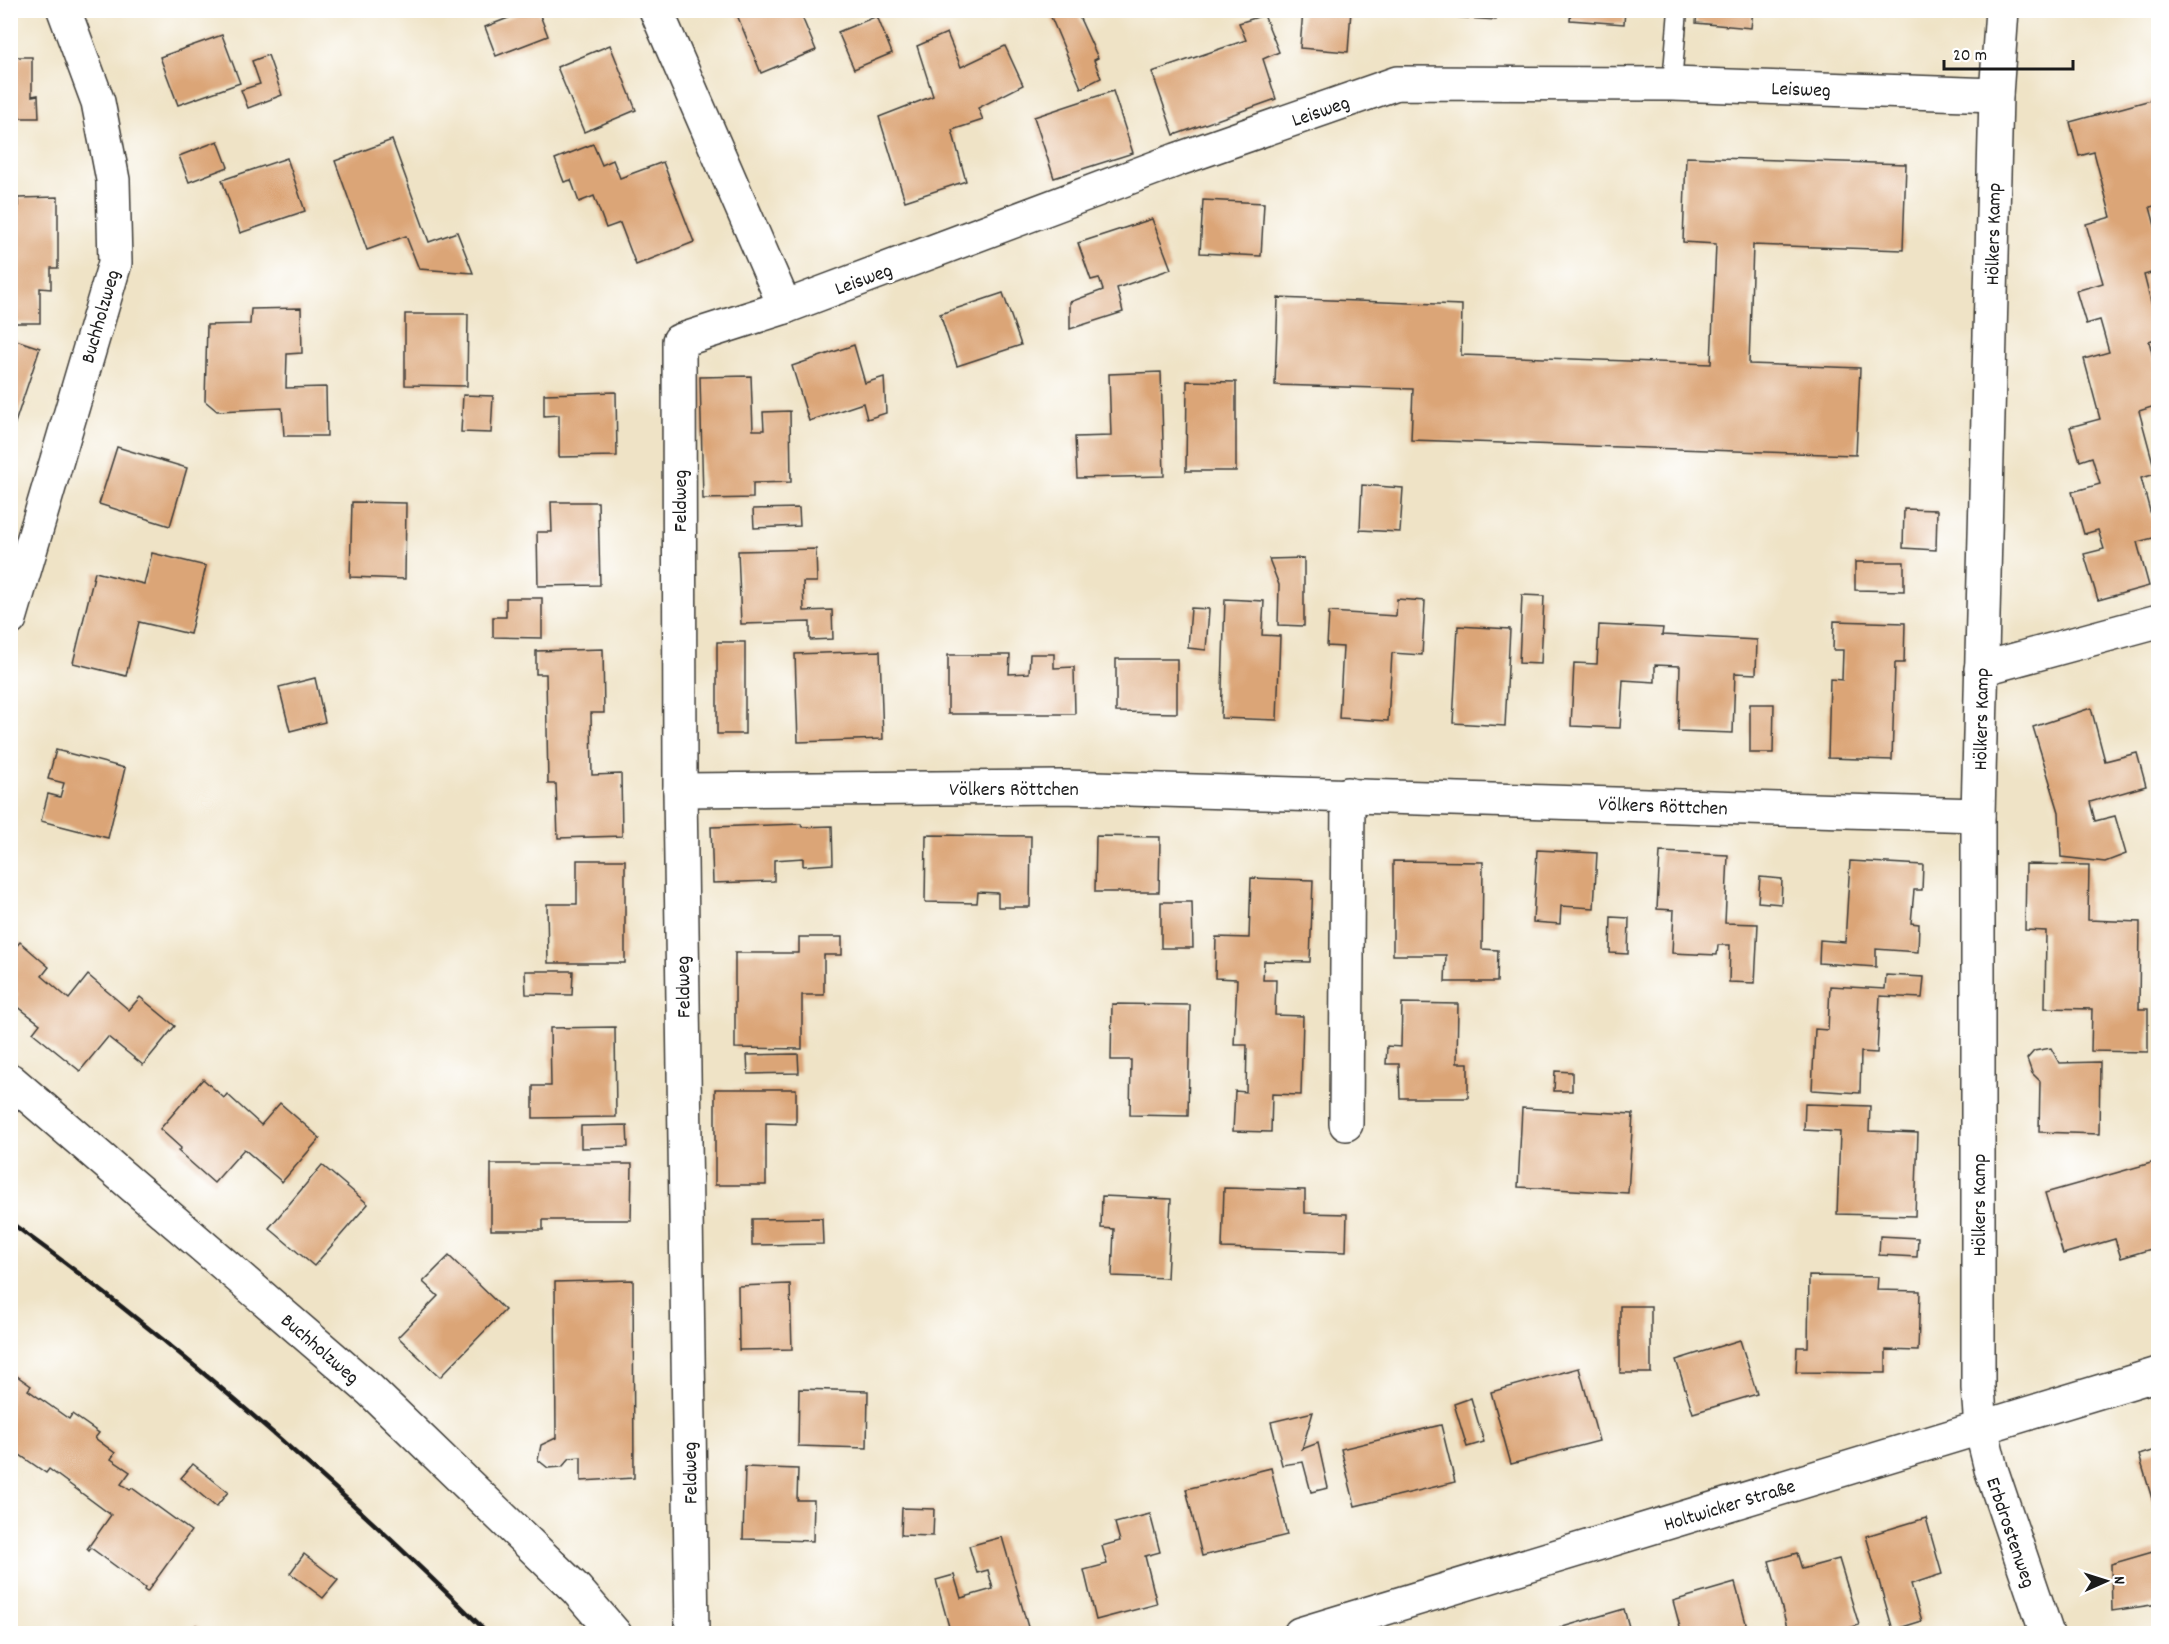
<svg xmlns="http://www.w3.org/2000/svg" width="2169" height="1644" viewBox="0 0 2169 1644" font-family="Dekko,sans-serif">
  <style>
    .building { fill: #dba577 }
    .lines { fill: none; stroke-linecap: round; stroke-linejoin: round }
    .lane-casing { stroke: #3c3a36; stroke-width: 21 }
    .street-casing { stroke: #3c3a36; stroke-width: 36 }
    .secondary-casing { stroke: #3c3a36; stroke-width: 36 }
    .lane { stroke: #fff; stroke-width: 18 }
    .street { stroke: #fff; stroke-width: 33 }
    .secondary { stroke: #fff; stroke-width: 33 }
    .rail { stroke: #1c1c1c; stroke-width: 4.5 }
    .labels { text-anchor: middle; stroke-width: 6; stroke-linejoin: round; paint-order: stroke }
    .street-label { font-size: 20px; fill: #1c1c1c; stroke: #fff }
  </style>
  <rect width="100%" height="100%" fill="#fff"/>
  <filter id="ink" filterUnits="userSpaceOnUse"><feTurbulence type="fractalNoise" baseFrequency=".0167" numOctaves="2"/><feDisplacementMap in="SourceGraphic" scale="12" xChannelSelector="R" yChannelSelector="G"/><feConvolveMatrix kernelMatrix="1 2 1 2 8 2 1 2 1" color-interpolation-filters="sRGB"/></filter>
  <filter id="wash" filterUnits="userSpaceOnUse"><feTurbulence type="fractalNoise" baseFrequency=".008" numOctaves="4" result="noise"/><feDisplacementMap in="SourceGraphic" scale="24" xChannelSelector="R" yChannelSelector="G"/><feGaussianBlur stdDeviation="1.35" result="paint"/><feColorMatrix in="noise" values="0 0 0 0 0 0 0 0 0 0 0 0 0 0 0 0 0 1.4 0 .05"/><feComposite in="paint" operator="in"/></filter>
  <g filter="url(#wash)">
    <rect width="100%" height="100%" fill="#efe3c6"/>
    <g id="blocks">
      <!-- building -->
      <g class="building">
        <polygon points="529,10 538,10 548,36 496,56 485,27"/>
        <polygon points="735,10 799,10 816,50 761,73"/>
        <polygon points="1048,10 1076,10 1098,58 1094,60 1101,78 1081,88"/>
        <polygon points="1303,10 1351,10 1348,52 1300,48"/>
        <polygon points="1439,10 1497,10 1496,20 1439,16"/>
        <polygon points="1571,10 1625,10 1624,24 1570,20"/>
        <polygon points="1697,10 1753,10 1751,28 1696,23"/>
        <polygon points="1264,15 1279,52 1263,59 1276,99 1174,135 1152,72 1246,40 1239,23"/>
        <polygon points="877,16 892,53 854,69 838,32"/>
        <polygon points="947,33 961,67 1005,46 1023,85 978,108 983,120 952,130 966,181 905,201 879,117 933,96 917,46"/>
        <polygon points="222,35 240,83 178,105 160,57"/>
        <polygon points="610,45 636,110 584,132 557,67"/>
        <polygon points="268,55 282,95 248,108 241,90 260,84 252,61"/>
        <polygon points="10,57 32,57 32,96 38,95 39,118 10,118"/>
        <polygon points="1113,91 1133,153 1054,178 1034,117"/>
        <polygon points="2158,98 2158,139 2156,139 2158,148 2158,205 2150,207 2158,237 2158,271 2144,275 2158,329 2158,338 2149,341 2158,377 2158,405 2139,411 2156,474 2141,478 2157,537 2137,542 2149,586 2098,600 2084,554 2104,549 2098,530 2084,534 2072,492 2100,484 2092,457 2080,461 2070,427 2100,419 2084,359 2109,352 2100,320 2086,324 2076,291 2103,283 2086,224 2111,217 2094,152 2079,156 2070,122"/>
        <polygon points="392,140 429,242 457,232 473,273 419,269 406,236 367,250 335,161"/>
        <polygon points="218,141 228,167 189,182 179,156"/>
        <polygon points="593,144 602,165 613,160 620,178 663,162 694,242 636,265 620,223 606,228 594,196 579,202 571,180 564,182 555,159"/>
        <polygon points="1686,157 1906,164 1903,250 1753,245 1749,364 1860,368 1856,455 1411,440 1413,389 1275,385 1278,298 1462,305 1461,355 1711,364 1716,244 1683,242"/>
        <polygon points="287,158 305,211 240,233 222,180"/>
        <polygon points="58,197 58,268 51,268 51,289 40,288 40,323 10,323 10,206 18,206 18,198"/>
        <polygon points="1203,200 1264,203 1261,256 1200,253"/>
        <polygon points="1152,219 1171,269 1117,288 1123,312 1070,329 1070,302 1103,290 1099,278 1091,280 1078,243"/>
        <polygon points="1003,293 1021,345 957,366 940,314"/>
        <polygon points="301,308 302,353 287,354 286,388 326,387 327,436 284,436 282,408 217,411 205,401 207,325 250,324 251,309"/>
        <polygon points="405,314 468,314 467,386 405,385"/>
        <polygon points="10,338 40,348 11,435 10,435"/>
        <polygon points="854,345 865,383 884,377 886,413 867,419 863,403 809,421 792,366"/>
        <polygon points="1161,372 1164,476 1077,478 1075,437 1111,436 1109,374"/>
        <polygon points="751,376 753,430 764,430 763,412 790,411 791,482 753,483 753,498 703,499 700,377"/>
        <polygon points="1187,381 1236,382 1236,471 1186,471"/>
        <polygon points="616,392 617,456 559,457 559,415 544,416 544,394"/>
        <polygon points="463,395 493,396 491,433 461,432"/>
        <polygon points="117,447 187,468 170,526 99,504"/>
        <polygon points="1362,485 1403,488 1400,532 1360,530"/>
        <polygon points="352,502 406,503 405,579 350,577"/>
        <polygon points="551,502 598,502 600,585 538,586 537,532 552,532"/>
        <polygon points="799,508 800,526 754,528 753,509"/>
        <polygon points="1904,509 1937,510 1936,550 1903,548"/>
        <polygon points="816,549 817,582 803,582 804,611 832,610 833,639 810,640 810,622 741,624 738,551"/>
        <polygon points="152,553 206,566 190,634 139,622 126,676 73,663 95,572 144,584"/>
        <polygon points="1304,558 1304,626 1278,625 1279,585 1269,559"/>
        <polygon points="1855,562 1904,562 1904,591 1855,590"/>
        <polygon points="1522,595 1544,596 1541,664 1519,663"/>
        <polygon points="506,598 542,598 542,638 493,637 493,617 506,617"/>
        <polygon points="1225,599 1264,601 1262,635 1280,636 1277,720 1221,718"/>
        <polygon points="1397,599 1425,601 1422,655 1392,653 1388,721 1339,718 1343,647 1327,646 1329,612 1396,616"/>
        <polygon points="1191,608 1209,609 1206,650 1188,648"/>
        <polygon points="1834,621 1905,623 1904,663 1895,663 1892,760 1828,758 1830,679 1842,680 1843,650 1833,650"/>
        <polygon points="1599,625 1663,628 1662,635 1757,640 1756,674 1735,673 1733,733 1678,731 1680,666 1655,665 1655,682 1623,680 1620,728 1571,726 1574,663 1597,664"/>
        <polygon points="1458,626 1510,629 1505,726 1453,723"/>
        <rect x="717" y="642" width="28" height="92"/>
        <polygon points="603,649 604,713 591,713 592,775 621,774 622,836 558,838 556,784 548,784 546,674 536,674 536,651"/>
        <polygon points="880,651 883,739 798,742 795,654"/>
        <polygon points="1030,654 1054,654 1054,668 1074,667 1075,714 948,714 948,655 1010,655 1009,674 1029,673"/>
        <polygon points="1116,659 1177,659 1177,713 1116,712"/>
        <polygon points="315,678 325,722 290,731 279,687"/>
        <polygon points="1750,704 1774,704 1773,753 1750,753"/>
        <polygon points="2091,708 2105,761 2137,753 2146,786 2090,802 2095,821 2115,816 2126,854 2105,862 2061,857 2059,812 2033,727"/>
        <polygon points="56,750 125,768 108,838 41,821 48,794 60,797 64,783 48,779"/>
        <polygon points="801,824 802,827 832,826 833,864 803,866 803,858 774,860 774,881 713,883 711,827"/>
        <polygon points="926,835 1031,836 1030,907 998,907 998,893 978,892 977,903 925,902"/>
        <polygon points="1096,836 1160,837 1159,892 1095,892"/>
        <polygon points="1537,850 1597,853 1594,908 1561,906 1560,924 1533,922"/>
        <polygon points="1660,852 1728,855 1725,923 1758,924 1755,983 1729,982 1730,945 1718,945 1717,955 1672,953 1674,910 1657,909"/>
        <polygon points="577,860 625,860 625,963 548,963 547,904 577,904"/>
        <polygon points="1393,861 1483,862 1482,949 1498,950 1497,982 1445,982 1446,955 1393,955"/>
        <polygon points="1850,861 1923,865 1922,890 1914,890 1911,923 1919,924 1918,952 1876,949 1876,967 1819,963 1820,940 1845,942"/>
        <polygon points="2026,864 2089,865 2088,920 2140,922 2139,1009 2148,1009 2148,1052 2091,1051 2092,1009 2045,1008 2046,931 2025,930"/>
        <polygon points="1760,877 1782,879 1781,904 1758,902"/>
        <polygon points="1251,878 1313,880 1310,962 1264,961 1263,980 1276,980 1275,1015 1303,1016 1301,1095 1272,1094 1271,1132 1233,1131 1235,1091 1246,1092 1247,1045 1234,1045 1237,979 1215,978 1216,937 1249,938"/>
        <polygon points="1161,902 1192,902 1193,948 1161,948"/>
        <polygon points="1611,917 1629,918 1628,954 1610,953"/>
        <polygon points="799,937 842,937 842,955 824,955 824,995 802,995 802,1049 735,1048 735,953 799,953"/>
        <polygon points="20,942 49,967 42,976 69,999 88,975 129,1010 140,997 175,1026 143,1065 108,1037 80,1071 33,1033 40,1024 12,1002 18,994 10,987 10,953"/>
        <polygon points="525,971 573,971 572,995 526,994"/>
        <polygon points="1886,975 1924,977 1922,998 1880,996 1877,1053 1861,1052 1860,1093 1812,1090 1815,1029 1828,1030 1830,986 1885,989"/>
        <polygon points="1402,1003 1458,1004 1457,1063 1468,1063 1468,1098 1400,1098 1399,1064 1386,1064 1387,1046 1401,1047"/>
        <polygon points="1112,1004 1190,1005 1188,1116 1130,1115 1131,1060 1111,1060"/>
        <polygon points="615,1027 616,1117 533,1118 533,1086 551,1086 550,1028"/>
        <polygon points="2051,1048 2059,1063 2100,1062 2099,1134 2039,1132 2040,1081 2032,1073 2027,1059 2034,1051"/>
        <polygon points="798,1054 799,1073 748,1074 747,1055"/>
        <polygon points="1555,1071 1572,1072 1572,1091 1554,1091"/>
        <polygon points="203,1079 224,1098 227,1094 261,1125 280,1103 320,1138 282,1182 244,1149 214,1183 178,1151 181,1148 160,1129"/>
        <polygon points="715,1089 796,1089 796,1124 766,1123 766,1185 715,1185"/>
        <polygon points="1805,1104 1870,1106 1869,1131 1918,1133 1915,1216 1837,1214 1840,1132 1804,1130"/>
        <polygon points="1522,1108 1633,1114 1628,1193 1518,1187"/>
        <polygon points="627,1125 628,1147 581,1148 581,1126"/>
        <polygon points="2158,1161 2158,1247 2121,1258 2115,1239 2063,1254 2045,1193"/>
        <polygon points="491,1164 632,1164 631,1220 543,1220 543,1230 491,1230"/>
        <polygon points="322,1165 368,1204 314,1266 269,1228"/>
        <polygon points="1224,1188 1305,1190 1305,1213 1347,1214 1346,1252 1222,1248"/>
        <polygon points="1102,1196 1171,1199 1167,1278 1112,1276 1114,1229 1101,1228"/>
        <polygon points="822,1218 823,1244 752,1245 752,1219"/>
        <polygon points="1880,1236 1918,1238 1917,1257 1879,1255"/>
        <polygon points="449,1256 505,1310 440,1377 398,1337 438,1296 423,1282"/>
        <polygon points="1809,1276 1878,1277 1877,1290 1920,1291 1918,1351 1886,1350 1886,1373 1796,1372 1797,1347 1808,1347"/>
        <polygon points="633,1280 634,1478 581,1481 581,1457 570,1458 562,1467 548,1468 538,1460 541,1445 556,1438 555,1282"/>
        <polygon points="790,1284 792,1349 739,1350 738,1286"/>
        <rect x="1620" y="1306" width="31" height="67"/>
        <polygon points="1740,1340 1757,1394 1693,1413 1676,1360"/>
        <polygon points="1579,1368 1599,1441 1511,1464 1491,1392"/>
        <polygon points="10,1371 31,1386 28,1390 69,1419 72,1414 99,1433 95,1438 115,1453 111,1459 130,1472 121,1484 130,1490 132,1488 191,1531 147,1592 144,1590 145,1588 91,1548 89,1551 87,1549 111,1515 49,1469 46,1473 10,1448"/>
        <polygon points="799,1389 868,1391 867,1448 798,1446"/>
        <polygon points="1471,1398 1484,1442 1467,1447 1454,1404"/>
        <polygon points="1313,1412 1302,1449 1318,1443 1328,1488 1311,1492 1303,1462 1282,1465 1271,1422"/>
        <polygon points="1441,1425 1455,1482 1355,1506 1341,1449"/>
        <polygon points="2158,1449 2158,1508 2155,1509 2139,1455"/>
        <polygon points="193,1464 228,1492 216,1507 181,1478"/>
        <polygon points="745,1467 798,1469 797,1500 814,1500 813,1541 743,1539"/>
        <polygon points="1271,1468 1287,1535 1202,1556 1186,1489"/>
        <polygon points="902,1508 934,1509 933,1536 901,1535"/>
        <polygon points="1150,1514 1160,1552 1145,1556 1157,1604 1096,1620 1084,1570 1107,1564 1102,1546 1120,1541 1115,1523"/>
        <polygon points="1926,1518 1942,1574 1911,1584 1922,1621 1893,1630 1866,1536"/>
        <polygon points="1002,1537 1030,1634 951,1634 936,1580 954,1575 961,1598 993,1589 988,1570 977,1573 969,1546"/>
        <polygon points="2156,1551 2158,1563 2158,1604 2112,1611 2111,1564"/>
        <polygon points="1797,1553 1802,1569 1839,1559 1859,1625 1835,1632 1835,1634 1789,1634 1769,1561"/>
        <polygon points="304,1554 338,1580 323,1598 290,1573"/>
        <polygon points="1735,1583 1749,1634 1682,1634 1673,1601"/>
        <polygon points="1624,1609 1631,1634 1550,1634 1549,1631"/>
        <polygon points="196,1625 208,1634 191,1634"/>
      </g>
    </g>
  </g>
  <g filter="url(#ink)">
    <use href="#blocks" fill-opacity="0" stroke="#3c3a36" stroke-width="1.5"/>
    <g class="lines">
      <!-- lane casing -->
      <g class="lane-casing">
        <polyline id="lane" points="1672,84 1678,10"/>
      </g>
      <!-- street casing -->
      <g class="street-casing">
        <g id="street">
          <polyline points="656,10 785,307"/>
          <polyline points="2002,10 1996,95 1978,815 1978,1388 1981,1428 1991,1469 2047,1634"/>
          <polyline points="10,619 115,263 113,180 98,102 64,10"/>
          <polyline points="1981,669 2158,621"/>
          <polyline points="680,790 1063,787 1978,815"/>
          <polyline points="10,1080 370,1390 576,1589 615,1634"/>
          <polyline points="1346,1124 1348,794"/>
          <polyline points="692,1634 680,790 679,341 785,307 1176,160 1397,83 1672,84 1996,95"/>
        </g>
      </g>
      <!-- secondary casing -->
      <g class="secondary-casing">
        <polyline id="secondary" points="1300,1634 2158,1374"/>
      </g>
      <!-- lane -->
      <use href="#lane" class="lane"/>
      <!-- street -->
      <use href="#street" class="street"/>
      <!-- secondary -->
      <use href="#secondary" class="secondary"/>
      <!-- rail -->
      <path class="rail" d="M10 1222C181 1346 339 1486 489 1634"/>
    </g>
  </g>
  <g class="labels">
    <!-- street labels -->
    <g class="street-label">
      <text transform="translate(1801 88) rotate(2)" y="7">Leisweg</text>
      <text transform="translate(1320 110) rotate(-19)" y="7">Leisweg</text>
      <text transform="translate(1992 234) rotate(-89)" y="7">Hölkers Kamp</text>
      <text transform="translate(863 278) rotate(-20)" y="7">Leisweg</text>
      <text transform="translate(99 316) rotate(-74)" y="7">Buchholzweg</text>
      <text transform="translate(679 501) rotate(-90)" y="7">Feldweg</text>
      <text transform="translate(1980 719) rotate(-89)" y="7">Hölkers Kamp</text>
      <text x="1014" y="795">Völkers Röttchen</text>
      <text transform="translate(1663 805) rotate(2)" y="7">Völkers Röttchen</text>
      <text transform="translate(682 987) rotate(-91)" y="7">Feldweg</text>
      <text transform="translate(1978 1205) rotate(-90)" y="7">Hölkers Kamp</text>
      <text transform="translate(321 1348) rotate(41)" y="7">Buchholzweg</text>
      <text transform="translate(689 1473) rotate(-91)" y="7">Feldweg</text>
      <text transform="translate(1729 1504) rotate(-17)" y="7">Holtwicker Straße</text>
      <text transform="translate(2012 1532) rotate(71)" y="7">Erbdrostenweg</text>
    </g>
  </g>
  <!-- margin -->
  <rect width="2169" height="1644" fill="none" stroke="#fff" stroke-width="36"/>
  <!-- north arrow -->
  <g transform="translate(2106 1581) rotate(87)" stroke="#ffffff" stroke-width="4.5" paint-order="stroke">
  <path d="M0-4.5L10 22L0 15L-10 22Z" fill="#1c1c1c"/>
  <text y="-9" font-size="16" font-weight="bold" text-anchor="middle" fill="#1c1c1c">N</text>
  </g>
  <!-- scale -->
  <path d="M1944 60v9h129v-9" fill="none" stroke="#1c1c1c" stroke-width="3"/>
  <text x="1953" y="60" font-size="18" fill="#1c1c1c" stroke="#ffffff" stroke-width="4.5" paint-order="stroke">20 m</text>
</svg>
